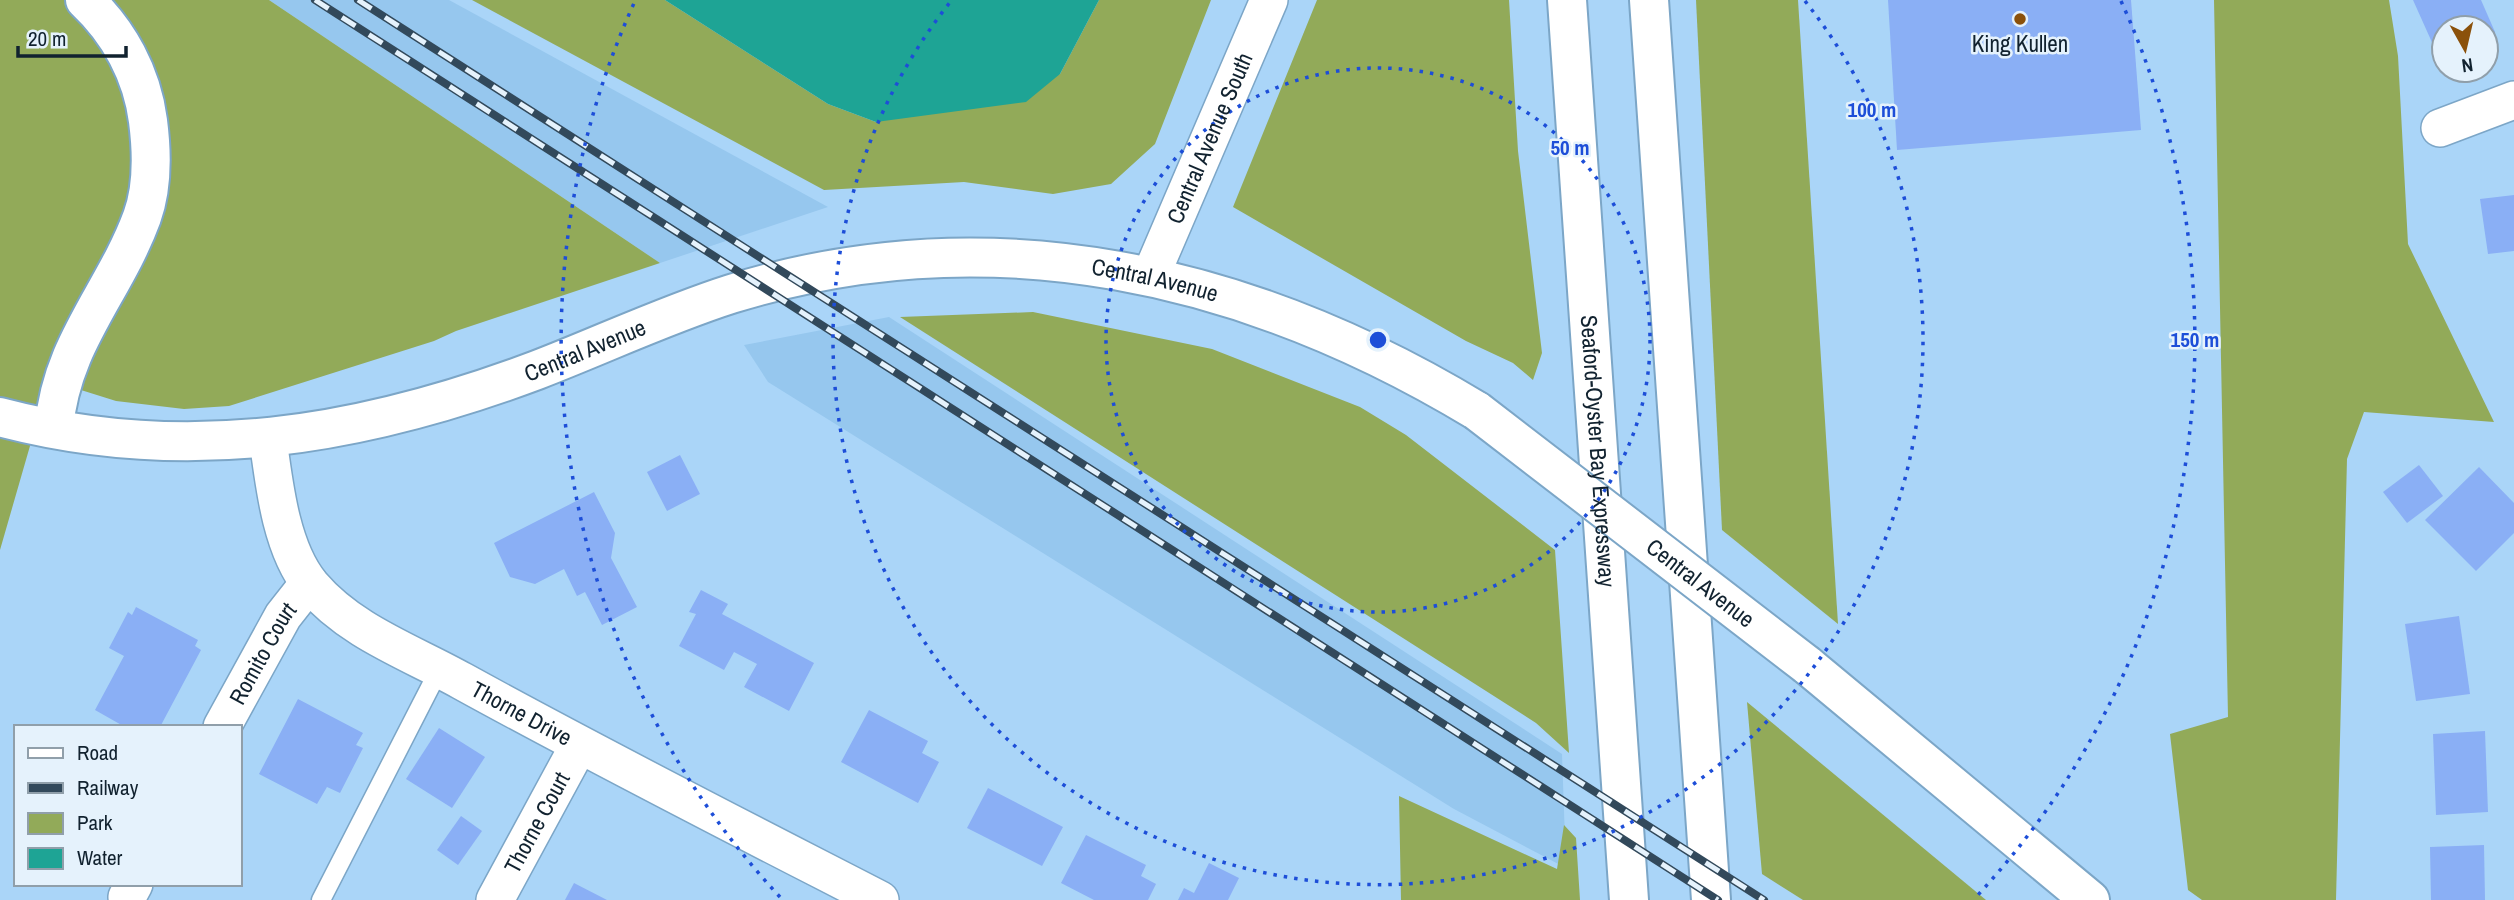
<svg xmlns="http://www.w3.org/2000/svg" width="2514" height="900" viewBox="0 0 2514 900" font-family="'Archivo Narrow',sans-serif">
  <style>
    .built { fill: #96c7ee }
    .green { fill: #92aa59 }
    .water { fill: #1ea495 }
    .building { fill: #8aaff5 }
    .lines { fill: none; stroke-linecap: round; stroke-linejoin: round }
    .lane-casing { stroke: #7ca6c7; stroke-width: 21 }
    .street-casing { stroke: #7ca6c7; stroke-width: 40 }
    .secondary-casing { stroke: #7ca6c7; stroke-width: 42 }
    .highway-casing { stroke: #7ca6c7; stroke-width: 42 }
    .lane { stroke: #fff; stroke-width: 18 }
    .street { stroke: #fff; stroke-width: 37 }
    .secondary { stroke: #fff; stroke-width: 38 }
    .highway { stroke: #fff; stroke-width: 38 }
    .rail-casing { stroke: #32495b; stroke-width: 8 }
    .rail { stroke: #e5f2fc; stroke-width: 5; stroke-dasharray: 16; stroke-linecap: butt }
    .secondary-bridge-casing { stroke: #7ca6c7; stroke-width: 42; stroke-linecap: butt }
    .secondary-bridge { stroke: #fff; stroke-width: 38 }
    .ring { fill: none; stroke: #1d4ed8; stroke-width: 3.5; stroke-dasharray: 3.5 7 }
    .poi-dot { fill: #8b510b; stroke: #e5f2fc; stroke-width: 2.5 }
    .labels { text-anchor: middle; stroke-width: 5; stroke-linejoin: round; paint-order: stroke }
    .poi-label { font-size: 23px; fill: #11222f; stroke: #e5f2fc }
    .street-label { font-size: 23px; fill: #11222f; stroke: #e5f2fc }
    .centre { fill: #1d4ed8; stroke: #e5f2fc; stroke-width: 3.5 }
    .ring-label { font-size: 21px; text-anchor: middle; font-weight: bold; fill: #1d4ed8; stroke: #e5f2fc; stroke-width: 5; stroke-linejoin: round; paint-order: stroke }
  </style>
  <rect width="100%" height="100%" fill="#aad5f8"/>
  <!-- built -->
  <g class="built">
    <polygon points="269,0 449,0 828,207 660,263"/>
    <polygon points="889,317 1562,754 1566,868 1454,809 768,382 744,345"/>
  </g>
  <!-- green -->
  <g class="green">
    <polygon points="0,0 269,0 660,263 456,331 434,341 229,406 184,409 116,401 49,380 0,550"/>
    <polygon points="472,0 665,0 828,104 876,122 1060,74 1099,0 1211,0 1155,144 1111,184 1053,194 964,182 824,190"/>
    <polygon points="1317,0 1509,0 1518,151 1542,353 1533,380 1513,363 1466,341 1233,207"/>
    <polygon points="1696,0 1798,0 1838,624 1722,530"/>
    <polygon points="2214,0 2389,0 2398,56 2408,244 2494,422 2364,412 2347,459 2336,900 2202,900 2188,890 2170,734 2228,717"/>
    <polygon points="1033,312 1212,349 1360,407 1406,435 1555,550 1569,753 1536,723 900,317"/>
    <polygon points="1747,702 1770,721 1986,900 1803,900 1762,874"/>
    <polygon points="1399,796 1557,869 1564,825 1576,838 1580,900 1401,900"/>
  </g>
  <!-- water -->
  <polygon class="water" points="665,0 1099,0 1060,74 1026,102 876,122 828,104"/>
  <!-- building -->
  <g class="building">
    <polygon points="1888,0 2131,0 2141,130 1897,150"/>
    <polygon points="2413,0 2481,0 2495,32 2486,36 2486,28 2444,28 2444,56 2439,58"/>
    <polygon points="2514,195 2514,251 2488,254 2480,199"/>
    <polygon points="680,455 700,494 667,511 647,472"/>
    <polygon points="2419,465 2443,496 2407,523 2383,492"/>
    <polygon points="2479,467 2514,503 2514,533 2476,571 2425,520"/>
    <polygon points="594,492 615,533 611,558 637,607 602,625 585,592 577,596 564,569 535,584 510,577 494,543"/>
    <polygon points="701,590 728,604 722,614 814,663 789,711 744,687 757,664 734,652 724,670 679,646 696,614 689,612"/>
    <polygon points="136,607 198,640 195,646 201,650 160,727 125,727 95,710 124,656 109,648 128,612 132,615"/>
    <polygon points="2459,616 2470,694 2416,701 2405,624"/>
    <polygon points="298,699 363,733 356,745 363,748 340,793 327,787 317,804 259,774"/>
    <polygon points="869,710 928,741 922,753 939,762 918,803 841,762"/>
    <polygon points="439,728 485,757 452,808 406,779"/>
    <polygon points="2485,731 2488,812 2436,815 2433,734"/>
    <polygon points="988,788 1063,827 1042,866 967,828"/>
    <polygon points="461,816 482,831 458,865 437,850"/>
    <polygon points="1086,835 1146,865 1141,876 1156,884 1148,900 1094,900 1061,883"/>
    <polygon points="2484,845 2485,900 2431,900 2430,847"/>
    <polygon points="1209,863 1239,878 1228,900 1178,900 1184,888 1194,893"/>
    <polygon points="574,883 607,900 565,900"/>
  </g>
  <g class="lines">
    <!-- lane casing -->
    <g class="lane-casing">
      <polyline id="lane" points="321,900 440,668"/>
    </g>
    <!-- street casing -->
    <g class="street-casing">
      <g id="street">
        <polyline points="2440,128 2514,100"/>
        <path id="s1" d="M1151 275 1269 0"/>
        <path id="s2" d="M268 439C274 484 281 549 311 585 351 632 410 652 462 681 600 757 740 828 880 900"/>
        <path id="s3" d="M222 727 283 616 309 583"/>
        <polyline points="127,897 134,884"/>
        <path id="s4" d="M495 900 579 745"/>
      </g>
    </g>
    <!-- secondary casing -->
    <g class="secondary-casing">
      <g id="secondary">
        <path id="s5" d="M0 417C185 466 361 436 537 370 602 345 665 315 731 294 991 213 1249 273 1477 411"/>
        <polyline points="1807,665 2090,900"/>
      </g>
    </g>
    <!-- highway casing -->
    <g class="highway-casing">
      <g id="highway">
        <path id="s6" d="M1567 0 1629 900"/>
        <polyline points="1649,0 1711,900"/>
        <path d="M54 428C61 343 114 293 142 217 153 187 152 152 148 121 142 74 119 32 85 0"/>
      </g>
    </g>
    <!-- lane -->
    <use href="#lane" class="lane"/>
    <!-- street -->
    <use href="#street" class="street"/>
    <!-- secondary -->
    <use href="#secondary" class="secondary"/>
    <!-- highway -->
    <use href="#highway" class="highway"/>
    <!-- rail casing -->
    <g class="rail-casing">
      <g id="rail">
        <polyline points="315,0 1718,900"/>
        <polyline points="358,0 1764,900"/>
      </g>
    </g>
    <!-- rail -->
    <use href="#rail" class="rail"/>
    <!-- secondary-bridge casing -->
    <g class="secondary-bridge-casing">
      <g id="secondary-bridge">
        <path id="s7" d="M1477 411 1807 665"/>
      </g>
    </g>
    <!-- secondary-bridge -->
    <use href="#secondary-bridge" class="secondary-bridge"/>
  </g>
  <!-- distance rings -->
  <g class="ring">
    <circle cx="1378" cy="340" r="272"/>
    <path d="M1805 1A545 545 0 1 1 951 1"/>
    <path d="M780 897A817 817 0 0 1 635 1M2121 1A817 817 0 0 1 1976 897"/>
  </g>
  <!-- markers -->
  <circle class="poi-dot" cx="2020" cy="19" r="7"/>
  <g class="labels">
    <!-- poi labels -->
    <g class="poi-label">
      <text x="2020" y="52">King Kullen</text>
    </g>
    <!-- street labels -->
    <g class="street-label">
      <text dy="8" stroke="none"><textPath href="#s1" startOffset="149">Central Avenue South</textPath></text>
      <text dy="8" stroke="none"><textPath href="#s5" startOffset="1186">Central Avenue</textPath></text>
      <text dy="8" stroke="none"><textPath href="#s5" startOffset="600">Central Avenue</textPath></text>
      <text dy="8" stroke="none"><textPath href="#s6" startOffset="452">Seaford-Oyster Bay Expressway</textPath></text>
      <text dy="8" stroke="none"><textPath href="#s7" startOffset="282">Central Avenue</textPath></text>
      <text dy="8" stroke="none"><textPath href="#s3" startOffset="84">Romito Court</textPath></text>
      <text dy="8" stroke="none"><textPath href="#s2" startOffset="402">Thorne Drive</textPath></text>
      <text dy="8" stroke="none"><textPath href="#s4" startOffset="88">Thorne Court</textPath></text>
    </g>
  </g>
  <circle cx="1378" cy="340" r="10" class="centre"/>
  <g class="ring-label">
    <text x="1872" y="117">100 m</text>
    <text x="1570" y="155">50 m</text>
    <text x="2195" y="347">150 m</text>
  </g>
  <!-- legend -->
  <rect x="14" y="725" width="228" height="161" fill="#e5f2fc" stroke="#909faa" stroke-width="2"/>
  <rect x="28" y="748" width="35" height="10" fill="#ffffff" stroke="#909faa" stroke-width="2"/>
  <text x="77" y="760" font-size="21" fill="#11222f">Road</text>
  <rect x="28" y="783" width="35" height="10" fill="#32495b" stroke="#909faa" stroke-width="2"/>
  <text x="77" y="795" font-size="21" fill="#11222f">Railway</text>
  <rect x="28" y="813" width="35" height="21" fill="#92aa59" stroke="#909faa" stroke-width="2"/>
  <text x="77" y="830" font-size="21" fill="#11222f">Park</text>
  <rect x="28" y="848" width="35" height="21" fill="#1ea495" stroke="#909faa" stroke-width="2"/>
  <text x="77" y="865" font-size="21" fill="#11222f">Water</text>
  <!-- north arrow -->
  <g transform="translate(2465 49) rotate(172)"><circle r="33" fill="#e5f2fc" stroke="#909faa" stroke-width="2"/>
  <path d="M0-5L12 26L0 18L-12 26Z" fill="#8b510b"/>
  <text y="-10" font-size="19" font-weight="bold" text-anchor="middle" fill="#11222f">N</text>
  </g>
  <!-- scale -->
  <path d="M18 46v10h108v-10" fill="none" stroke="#11222f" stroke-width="3.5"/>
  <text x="28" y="46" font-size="21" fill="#11222f" stroke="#e5f2fc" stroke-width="5" paint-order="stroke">20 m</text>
</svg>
